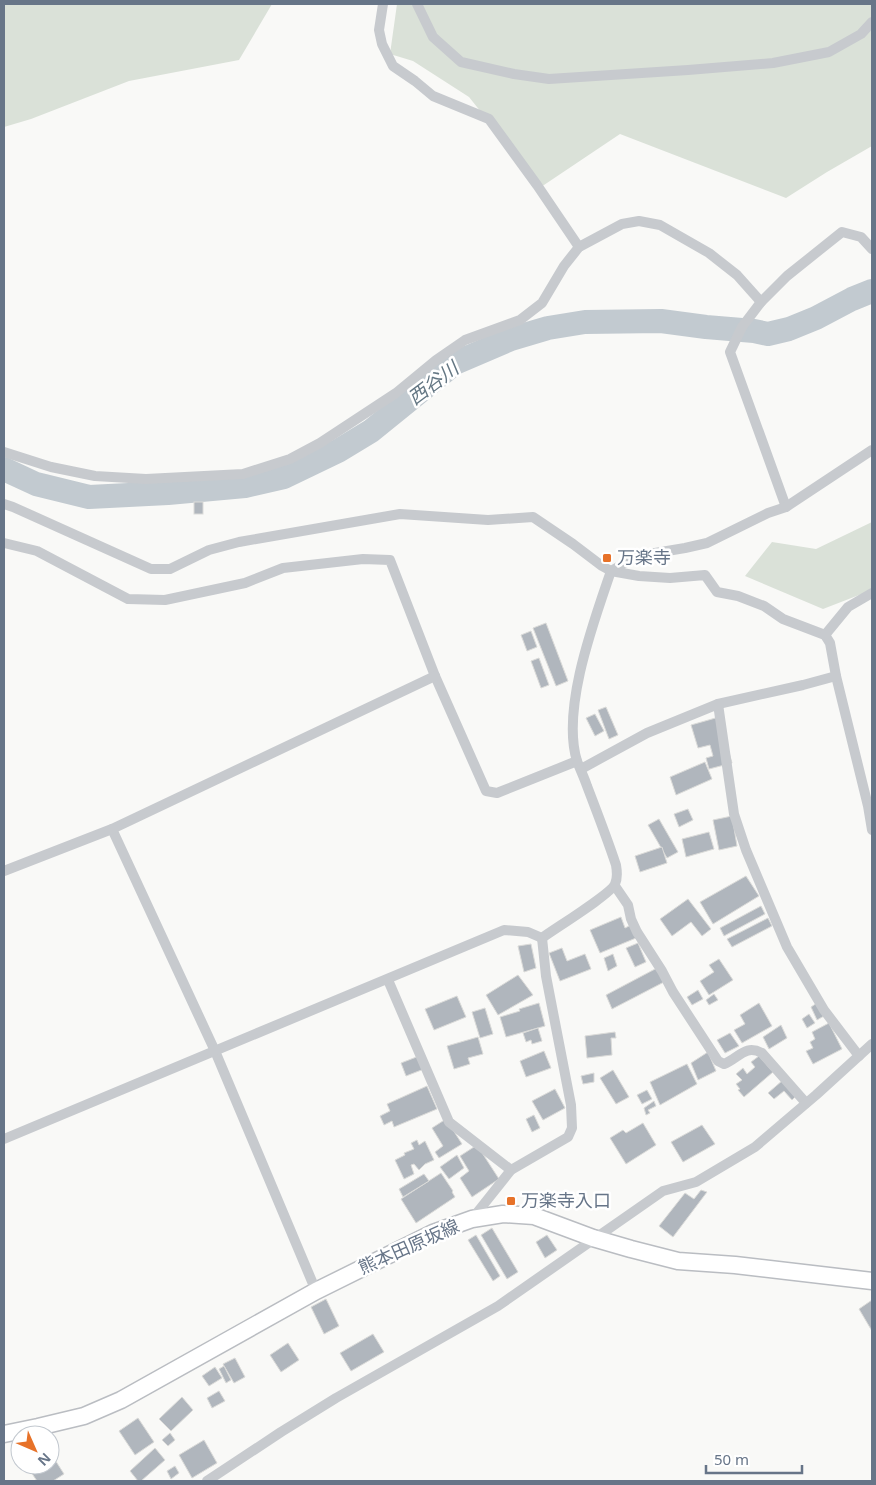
<svg xmlns="http://www.w3.org/2000/svg" width="876" height="1485" viewBox="0 0 876 1485" font-family="'Noto Sans','Noto Sans JP',sans-serif">
  <style>
    .green { fill: #dae1d8 }
    .lines { fill: none; stroke-linecap: round; stroke-linejoin: round }
    .river { stroke: #c2cad0; stroke-width: 24 }
    .building { fill: #b0b6bd; stroke: #dbdbd9 }
    .primary-casing { stroke: #babdc2; stroke-width: 19 }
    .minor { stroke: #c7cace; stroke-width: 10 }
    .primary { stroke: #fff; stroke-width: 16 }
    .poi-dot { fill: #e77229; stroke: #fff; stroke-width: 2 }
    .labels { text-anchor: middle; stroke-width: 5; stroke-linejoin: round; paint-order: stroke }
    .poi-label { font-size: 18px; fill: #677588; stroke: #fff; text-anchor: start }
    .street-label { font-size: 18px; fill: #677588; stroke: #fff }
    .water-label { font-size: 19px; font-style: italic; fill: #637683; stroke: #fff }
  </style>
  <rect width="100%" height="100%" fill="#f9f9f7"/>
  <!-- green -->
  <g class="green">
    <polygon points="4,4 272,4 239,60 129,81 31,119 4,127"/>
    <polygon points="397,4 872,4 872,146 827,172 786,198 620,134 541,187 469,97 413,61 390,54"/>
    <polygon points="872,522 872,590 823,609 745,576 772,542 816,549"/>
  </g>
  <g class="lines">
    <!-- river -->
    <polyline class="river" points="4,469 36,484 89,497 168,493 245,486 284,477 338,451 371,431 455,363 511,339 548,328 585,322 661,321 706,327 754,331 768,334 789,329 816,318 852,299 872,291"/>
  </g>
  <!-- building -->
  <g class="building">
    <rect x="194" y="502" width="9" height="12"/>
    <polygon points="546,623 568,681 556,686 533,628"/>
    <polygon points="531,631 537,647 527,651 521,635"/>
    <polygon points="539,658 549,685 541,688 531,661"/>
    <polygon points="606,707 618,735 609,739 598,710"/>
    <polygon points="595,714 604,731 595,736 586,718"/>
    <polygon points="719,717 732,763 709,769 706,758 713,756 710,745 698,748 691,725"/>
    <polygon points="705,762 712,779 676,795 670,777"/>
    <polygon points="688,809 693,820 679,827 674,814"/>
    <polygon points="732,816 737,846 719,850 713,820"/>
    <polygon points="659,819 678,852 667,858 648,825"/>
    <polygon points="709,832 714,849 686,857 682,839"/>
    <polygon points="662,847 667,863 640,872 635,856"/>
    <polygon points="746,876 759,896 713,924 700,902"/>
    <polygon points="688,899 711,929 702,936 691,922 672,936 660,919"/>
    <polygon points="761,906 765,914 724,936 720,928"/>
    <polygon points="621,917 625,928 631,925 636,938 600,953 590,930"/>
    <polygon points="768,918 772,926 732,947 727,939"/>
    <polygon points="638,943 646,962 635,967 626,948"/>
    <polygon points="531,944 536,968 524,972 518,946"/>
    <polygon points="562,948 567,961 585,954 591,969 560,981 549,953"/>
    <polygon points="613,954 617,966 608,971 604,958"/>
    <polygon points="719,959 733,980 709,995 700,981 714,972 709,965"/>
    <polygon points="657,968 664,982 612,1009 606,995"/>
    <polygon points="518,975 533,995 498,1015 486,995"/>
    <polygon points="698,990 703,999 692,1005 687,997"/>
    <polygon points="714,994 718,1000 709,1005 706,1000"/>
    <polygon points="457,996 466,1017 434,1030 425,1009"/>
    <polygon points="539,1003 545,1026 506,1037 500,1017 520,1011 519,1009"/>
    <polygon points="759,1003 772,1026 742,1043 734,1030 745,1024 740,1015"/>
    <polygon points="817,1003 824,1016 817,1020 811,1007"/>
    <polygon points="485,1008 493,1034 480,1038 472,1012"/>
    <polygon points="809,1014 815,1023 807,1028 802,1019"/>
    <polygon points="829,1023 842,1049 813,1064 806,1051 813,1048 810,1042 815,1039 812,1032"/>
    <polygon points="781,1025 787,1038 769,1049 763,1037"/>
    <polygon points="538,1028 542,1041 532,1044 531,1040 526,1042 523,1033"/>
    <polygon points="615,1032 616,1038 611,1038 612,1055 587,1058 585,1036"/>
    <polygon points="730,1033 739,1046 725,1053 717,1040"/>
    <polygon points="478,1037 483,1054 468,1058 470,1064 454,1069 447,1046"/>
    <polygon points="544,1051 551,1068 526,1077 520,1061"/>
    <polygon points="708,1052 716,1071 698,1080 691,1063"/>
    <polygon points="419,1056 424,1069 406,1076 401,1063"/>
    <polygon points="759,1056 773,1072 744,1097 738,1090 740,1089 736,1084 742,1080 736,1074 743,1068 747,1074 755,1067 751,1062"/>
    <polygon points="687,1064 697,1084 660,1105 650,1082"/>
    <polygon points="613,1070 629,1097 616,1104 600,1078"/>
    <polygon points="594,1073 594,1082 583,1084 581,1076"/>
    <polygon points="783,1080 797,1095 792,1100 784,1091 774,1099 768,1093"/>
    <polygon points="427,1086 437,1109 394,1127 392,1121 384,1125 380,1116 390,1111 387,1104"/>
    <polygon points="555,1089 565,1108 543,1120 532,1101"/>
    <polygon points="647,1090 652,1099 642,1104 637,1095"/>
    <polygon points="654,1101 656,1106 648,1110 650,1113 646,1115 644,1108"/>
    <polygon points="534,1115 540,1128 532,1132 526,1119"/>
    <polygon points="446,1119 462,1144 439,1158 435,1152 443,1146 432,1128"/>
    <polygon points="643,1123 656,1145 626,1164 610,1138 623,1130 626,1133"/>
    <polygon points="702,1125 715,1144 683,1162 671,1142"/>
    <polygon points="417,1140 419,1145 425,1141 434,1160 425,1164 419,1170 414,1164 411,1165 414,1174 404,1179 395,1160 405,1155 404,1153 414,1149 411,1143"/>
    <polygon points="477,1145 499,1179 472,1197 460,1178 469,1171 460,1156"/>
    <polygon points="457,1155 464,1168 449,1179 440,1167"/>
    <polygon points="441,1173 453,1191 452,1192 455,1197 416,1223 401,1199"/>
    <polygon points="424,1174 429,1181 403,1197 399,1189"/>
    <polygon points="701,1190 707,1192 673,1237 659,1226 685,1193 694,1199"/>
    <polygon points="492,1228 518,1272 507,1279 481,1235"/>
    <polygon points="476,1235 500,1276 493,1281 468,1240"/>
    <polygon points="547,1235 557,1250 545,1258 536,1242"/>
    <polygon points="326,1299 339,1326 324,1334 311,1307"/>
    <polygon points="872,1300 872,1331 859,1309"/>
    <polygon points="373,1334 384,1352 351,1371 340,1353"/>
    <polygon points="288,1343 299,1360 281,1372 270,1355"/>
    <polygon points="235,1358 245,1377 234,1383 223,1364"/>
    <polygon points="224,1366 231,1380 226,1383 219,1369"/>
    <polygon points="215,1367 222,1378 209,1386 202,1376"/>
    <polygon points="219,1391 225,1401 212,1408 207,1398"/>
    <polygon points="182,1397 193,1410 171,1431 159,1419"/>
    <polygon points="138,1418 154,1442 135,1455 119,1431"/>
    <polygon points="170,1433 175,1440 168,1446 162,1440"/>
    <polygon points="204,1440 217,1463 192,1478 179,1455"/>
    <polygon points="155,1448 165,1460 141,1481 138,1481 130,1471"/>
    <polygon points="50,1452 64,1474 53,1481 37,1481 31,1472 41,1465 50,1465"/>
    <polygon points="175,1466 179,1473 171,1479 167,1471"/>
  </g>
  <g class="lines">
    <!-- primary casing -->
    <g class="primary-casing">
      <polyline id="primary" points="4,1434 38,1427 84,1416 121,1400 316,1291 433,1233 472,1219 503,1214 534,1216 593,1238 631,1249 678,1261 735,1265 872,1281"/>
    </g>
    <!-- minor -->
    <g class="minor">
      <polyline points="383,4 379,30 382,44 393,66 415,81 433,96 489,119 537,185 579,247"/>
      <polyline points="417,4 433,37 461,62 514,74 549,79 688,70 773,63 829,52 861,34 872,22"/>
      <polyline points="4,452 51,467 95,476 146,479 243,474 290,459 320,443 396,393 436,360 465,340 520,320 542,303 564,266 579,247 622,224 639,221 660,225 709,253 737,275 761,302"/>
      <polyline points="4,504 13,507 151,569 170,569 209,550 239,542 400,514 488,520 533,517 573,544 602,566 611,571 639,576 670,578 705,575 717,592 738,596 764,606 783,619 825,635 830,643 836,676 868,806 872,830"/>
      <polyline points="786,507 730,352 742,327 761,302 787,276 842,232 861,237 872,249"/>
      <polyline points="4,543 37,551 128,599 165,600 245,583 283,568 363,559 390,560 435,676 486,791 497,793 577,761"/>
      <polyline points="825,635 848,607 872,593"/>
      <polyline points="718,704 734,814 746,850 787,947 824,1010 859,1056"/>
      <polyline points="581,769 647,733 718,704 803,685 836,676"/>
      <polyline points="112,829 215,1051 316,1291"/>
      <polyline points="4,871 112,829 435,676"/>
      <path d="M615 886 628 905 631 919 637 932 662 971 673 992 718 1061 724 1064C739 1058 745 1044 762 1053L806 1103"/>
      <path d="M542 938C554 929 611 894 615 884 618 878 617 871 616 865 607 838 597 812 587 786 584 777 580 769 577 761 561 709 594 621 611 571L637 556 685 548 707 543 768 513 786 507 872 450"/>
      <polyline points="388,980 449,1122 511,1170"/>
      <polyline points="4,1139 504,930 528,932 542,938"/>
      <polyline points="472,1219 511,1170 568,1137 572,1128 571,1105 546,976 542,938"/>
      <polyline points="207,1481 281,1432 336,1398 498,1306 663,1191 696,1182 755,1147 816,1095 872,1044"/>
    </g>
    <!-- primary -->
    <use href="#primary" class="primary"/>
  </g>
  <!-- markers -->
  <g class="poi-dot">
    <rect x="602" y="553" width="10" height="10" rx="2.5"/>
    <rect x="506" y="1196" width="10" height="10" rx="2.5"/>
  </g>
  <g class="labels">
    <!-- poi labels -->
    <g class="poi-label">
      <text x="617" y="564">万楽寺</text>
      <text x="521" y="1207">万楽寺入口</text>
    </g>
    <!-- street labels -->
    <g class="street-label">
      <text transform="translate(409 1247) rotate(-24)" y="6">熊本田原坂線</text>
    </g>
    <!-- water labels -->
    <g class="water-label">
      <text transform="translate(433 383) rotate(-37)" y="7">西谷川</text>
    </g>
  </g>
  <!-- border -->
  <rect width="876" height="1485" fill="none" stroke="#677588" stroke-width="10"/>
  <!-- north arrow -->
  <g transform="translate(35 1450) rotate(135)"><circle r="24" fill="#ffffff" stroke="#c2c8cf"/>
  <path d="M0-4L9 19L0 12L-9 19Z" fill="#e77229"/>
  <text y="-8" font-size="14" font-weight="bold" text-anchor="middle" fill="#677588">N</text>
  </g>
  <!-- scale -->
  <path d="M706 1465v8h96v-8" fill="none" stroke="#677588" stroke-width="2.5"/>
  <text x="714" y="1465" font-size="15" fill="#677588" stroke="#ffffff" stroke-width="4" paint-order="stroke">50 m</text>
</svg>
